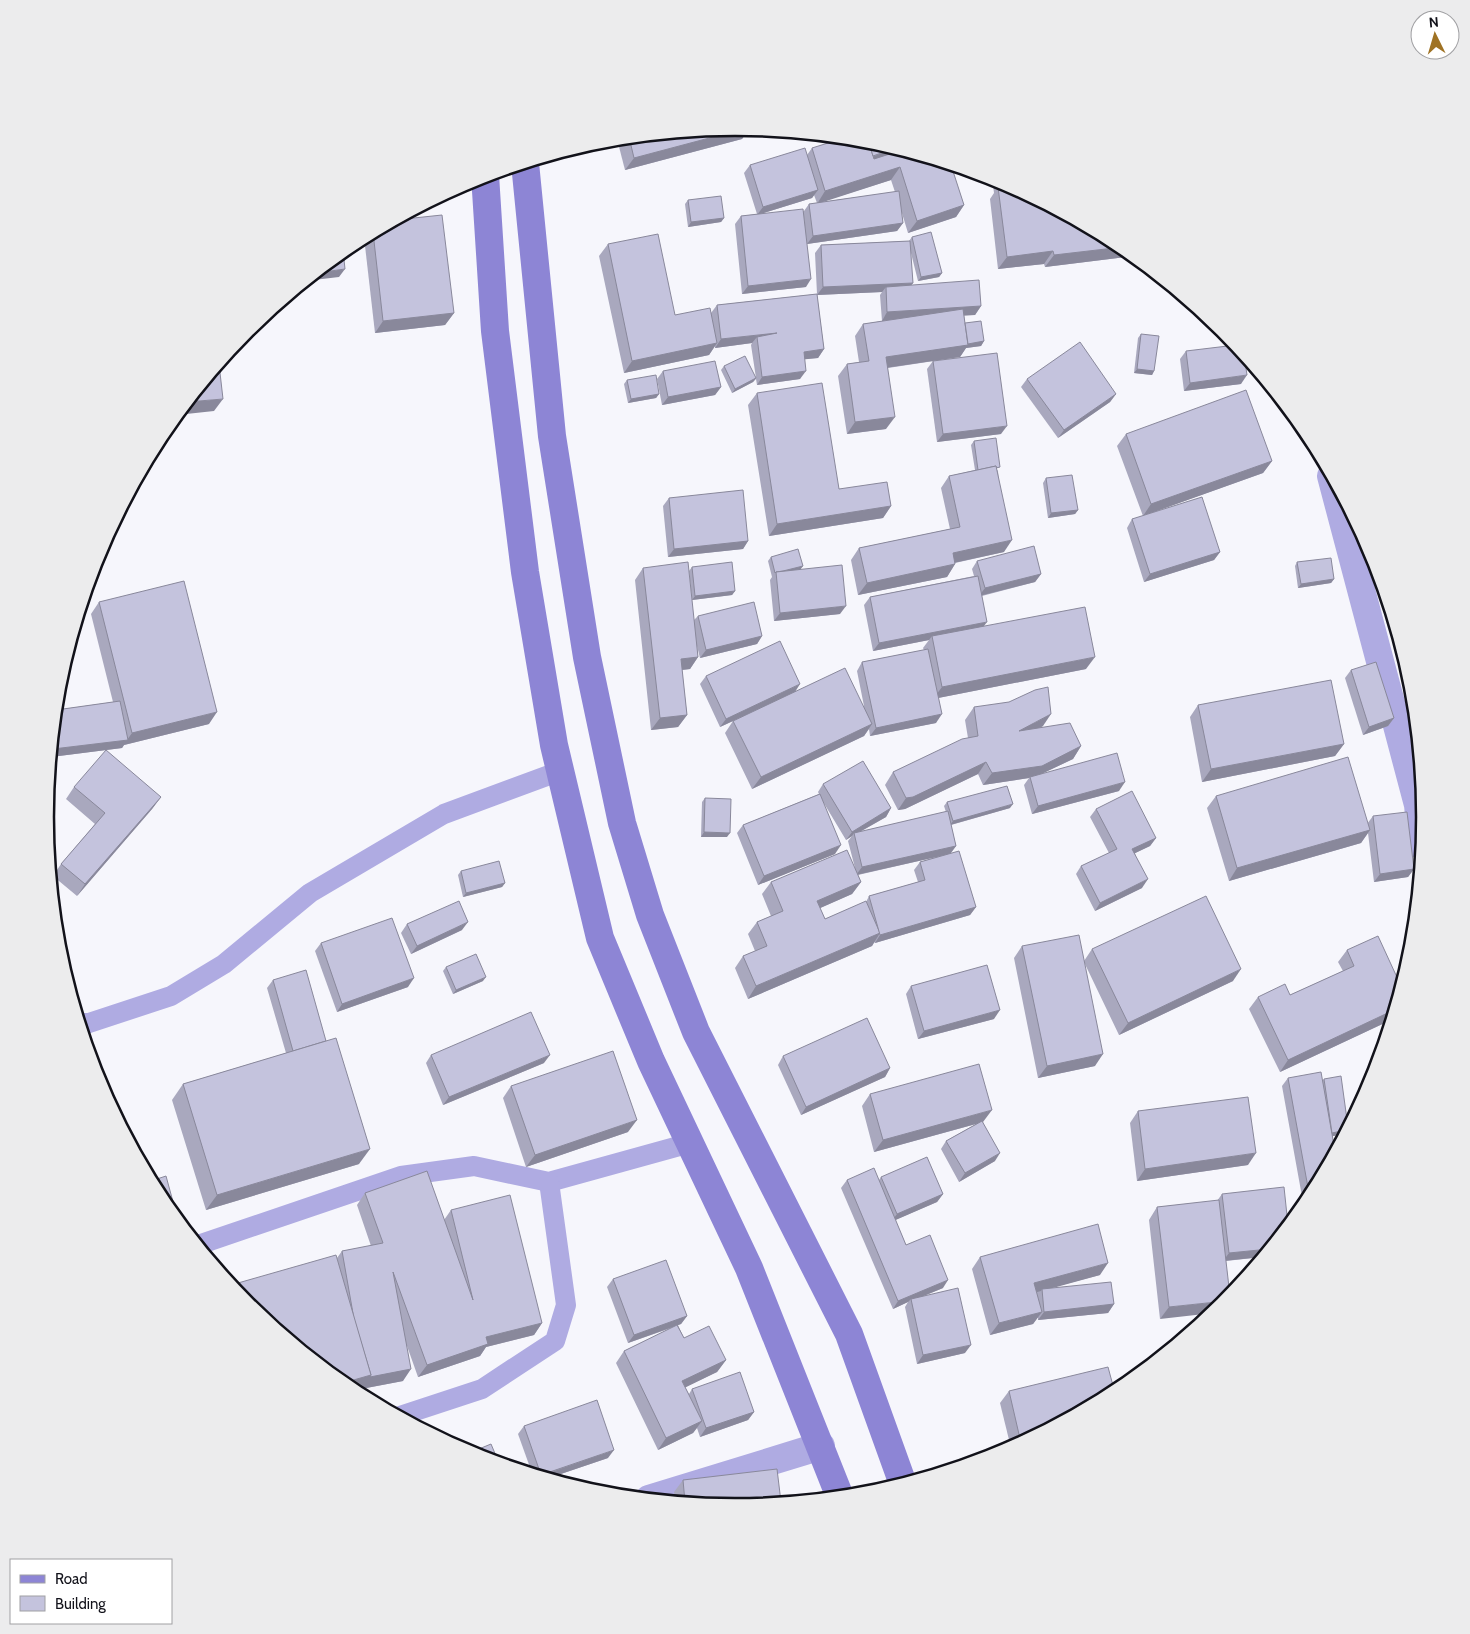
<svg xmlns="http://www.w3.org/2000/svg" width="1470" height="1634" viewBox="0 0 1470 1634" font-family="Cabin,sans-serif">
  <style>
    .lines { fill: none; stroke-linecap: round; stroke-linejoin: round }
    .service { stroke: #afabe2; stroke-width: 20 }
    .minor { stroke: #afabe2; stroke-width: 28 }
    .secondary { stroke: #8d85d5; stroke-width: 28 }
    .wall { fill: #a9a8be; fill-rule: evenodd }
    .shaded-wall { fill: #89889b }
    .building { fill: #c4c3dd; stroke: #89889b }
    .rim { fill: none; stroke: #12121a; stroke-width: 2.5 }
  </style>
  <rect width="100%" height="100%" fill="#f6f6fc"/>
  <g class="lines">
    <!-- service -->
    <g class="service">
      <polyline points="80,1023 89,1023 171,996 224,964 310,893 444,814 560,771"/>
      <polyline points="198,1245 401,1176 474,1166 549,1182 690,1143"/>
      <polyline points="400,1416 482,1389 555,1341 566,1305 549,1182"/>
    </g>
    <!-- minor -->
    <g class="minor">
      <polyline points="1331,476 1418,805 1422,846"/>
      <polyline points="649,1499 821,1446"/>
    </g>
    <!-- secondary -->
    <g class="secondary">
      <polyline points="525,163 552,436 587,657 622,823 650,915 696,1032 849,1334 903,1484"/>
      <polyline points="485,175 495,331 525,572 554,745 600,938 651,1061 749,1268 840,1497"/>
    </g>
  </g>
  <!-- wall -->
  <g class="wall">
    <polygon points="735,127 750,128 742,139 625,170 617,139"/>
    <polygon points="813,135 843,138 814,141"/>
    <path d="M870 140 964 205 956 217 908 233 901 210 903 223 897 231 807 244 806 287 742 294 735 224 741 216 757 214 744 173 750 165 807 155 812 148ZM891 180 895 192 821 202ZM814 195 817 203 809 204 804 211 760 214 812 198Z"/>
    <polygon points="992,177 999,180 1119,243 1134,256 1045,267 1044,264 998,269 990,199 994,193"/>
    <polygon points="688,200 724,218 721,222 688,227 685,204"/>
    <polygon points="395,220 454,313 445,325 375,333 364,237"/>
    <polygon points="912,237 942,273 939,277 918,281 910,249 913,283 911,285 981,306 975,315 964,315 965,323 984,341 981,346 966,348 960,357 888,368 886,429 847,434 838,376 847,364 859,362 855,336 863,324 889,320 882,321 880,295 882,292 817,295 824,349 818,358 804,359 800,379 757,385 756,379 753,382 732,393 721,370 724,366 756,378 751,345 752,343 715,348 715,346 709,355 624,373 599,256 608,244 675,315 711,313 717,305 817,294 815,253 821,245 909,241"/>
    <polygon points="1141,334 1154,371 1152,375 1134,373 1138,338"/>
    <polygon points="1186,351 1241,384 1184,391 1180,359"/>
    <polygon points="933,361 1001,434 937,442 927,369"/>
    <polygon points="663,371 721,387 715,395 662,405 657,379"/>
    <polygon points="1027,379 1116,394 1110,402 1058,438 1021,387"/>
    <polygon points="627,380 659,394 656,398 628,403 624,384"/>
    <polygon points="757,393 839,489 891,506 883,518 769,536 748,405"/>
    <polygon points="1126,434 1272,461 1263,473 1145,515 1220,552 1214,560 1144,582 1127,528 1132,519 1143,516 1117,446"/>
    <polygon points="974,441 998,471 1004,552 955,563 955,564 947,577 858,595 851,560 859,548 950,529 941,488 949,476 975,470 971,445"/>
    <polygon points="1046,478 1078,510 1075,514 1048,518 1043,483"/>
    <polygon points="669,498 748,541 743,549 668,557 663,506"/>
    <polygon points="771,557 803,566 800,569 840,614 774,621 770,580 772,577 768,561"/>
    <polygon points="977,561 1041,574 1035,582 982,596 983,626 1086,669 938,698 936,723 870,736 869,729 864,736 752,789 725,733 733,721 755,711 720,727 700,684 706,676 795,691 864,706 857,671 862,662 924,650 923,648 929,640 873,651 864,605 870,597 974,576 972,569"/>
    <polygon points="1297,562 1334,579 1331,583 1298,588 1295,566"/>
    <polygon points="692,567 735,591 732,595 692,600 689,571"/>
    <polygon points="643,568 694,620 698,616 762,636 757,644 700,658 697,646 698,657 690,669 682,670 687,715 678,727 651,730 635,580"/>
    <polygon points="99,602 209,724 124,745 122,748 51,757 56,710 113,702 91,614"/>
    <polygon points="1351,670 1394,718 1388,726 1363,735 1345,678"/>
    <polygon points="1198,705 1344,744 1335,756 1202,782 1190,717"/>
    <polygon points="974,707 1043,726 1041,727 1081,746 1073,759 1041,774 1119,791 1032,814 1024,785 1029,778 983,785 978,774 905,809 898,810 885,785 893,772 968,738 965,720"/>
    <path d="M823 784 891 808 886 817 860 832 946 812 944 806 947 802 1010 808 951 825 956 846 951 853 976 907 970 915 875 943 874 942 872 946 748 999 735 968 743 956 755 951 748 934 757 922 771 916 762 894 771 882 855 868 848 841 852 836 846 840 822 800 835 854 758 885 737 833 743 825 819 794 818 792ZM936 857 920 862 914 870 918 882 869 896 866 902 825 919 820 908 852 894 861 882 858 875Z"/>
    <polygon points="74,787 161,797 152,809 77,896 53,876 61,864 95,824 66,799"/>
    <polygon points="1216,796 1367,824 1373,816 1414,869 1408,877 1374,882 1368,833 1361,843 1229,881 1207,808"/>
    <polygon points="705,798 727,837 701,837 702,802"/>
    <polygon points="1096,809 1156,838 1150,846 1135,853 1142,888 1095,911 1076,874 1081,866 1109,853 1090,817"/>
    <polygon points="461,871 505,883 502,887 463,897 458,875"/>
    <polygon points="407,924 462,930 411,954 401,933"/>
    <polygon points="321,943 408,987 337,1012 315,951"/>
    <polygon points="1022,946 1084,961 1092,949 1233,981 1119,1035 1084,962 1095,1066 1038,1078 1014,958"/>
    <polygon points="1347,950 1401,986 1391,1020 1280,1072 1249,1009 1258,997 1290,995 1343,971 1338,962"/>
    <polygon points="446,967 483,981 453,994 443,971"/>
    <polygon points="273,980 326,1041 359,1164 206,1210 172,1100 183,1084 286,1053 267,988"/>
    <polygon points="911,986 994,1019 918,1039 906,994"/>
    <polygon points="431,1055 544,1063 443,1105 426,1063"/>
    <polygon points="783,1056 890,1068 885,1077 801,1115 778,1065"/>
    <polygon points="1288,1078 1323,1080 1324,1079 1348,1127 1344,1134 1333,1136 1309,1201 1303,1202 1282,1086"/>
    <polygon points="511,1086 628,1132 526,1167 503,1098"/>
    <polygon points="870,1094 983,1122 995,1161 959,1182 941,1149 946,1141 976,1124 874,1152 862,1106"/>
    <polygon points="1138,1111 1248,1165 1137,1181 1130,1123"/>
    <polygon points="881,1177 943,1194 937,1202 895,1220 906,1245 943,1288 924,1296 965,1353 917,1364 905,1307 908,1302 893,1309 841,1188 847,1180 879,1180"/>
    <polygon points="365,1193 444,1220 451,1210 542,1323 534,1335 486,1347 480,1356 418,1377 407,1346 403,1381 361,1389 360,1391 355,1392 351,1391 337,1258 342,1251 371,1246 357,1205"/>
    <polygon points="1222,1194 1262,1257 1226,1261 1160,1319 1149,1220 1157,1207 1217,1201"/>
    <polygon points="980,1257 1100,1275 1050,1288 1114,1304 1108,1313 1038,1320 1038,1317 1033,1324 990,1335 972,1269"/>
    <polygon points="613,1279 687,1316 681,1324 678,1325 684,1338 726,1360 717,1372 685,1387 689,1394 692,1389 754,1412 748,1420 700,1437 697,1428 693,1433 658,1450 616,1363 624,1351 677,1326 628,1343 607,1287"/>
    <polygon points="1009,1391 1115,1393 1011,1448 1000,1403"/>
    <polygon points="524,1426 608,1458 549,1478 532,1473 518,1434"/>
    <polygon points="683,1480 735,1507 675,1501 674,1492"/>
  </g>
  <!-- shaded-wall -->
  <g class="shaded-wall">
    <polygon points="747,128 750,128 742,139 625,170 634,158"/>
    <polygon points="818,135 843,138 814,141"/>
    <polygon points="895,148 904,151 866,165 872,157"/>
    <polygon points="900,167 891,180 817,204 825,191"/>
    <polygon points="818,190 812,198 757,215 763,207"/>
    <polygon points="964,205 956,217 908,233 917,221"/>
    <polygon points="724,218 721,222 688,227 691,222"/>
    <polygon points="903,223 897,231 807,244 813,236"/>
    <polygon points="1123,247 1134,256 1045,267 1054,255"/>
    <polygon points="1053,251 1044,264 998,269 1007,257"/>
    <polygon points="345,269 339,277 305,281 316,273"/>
    <polygon points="942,273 939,277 918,281 921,277"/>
    <polygon points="811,279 806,287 742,294 748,286"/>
    <polygon points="913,283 907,291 886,287 882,292 817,295 823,287"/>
    <polygon points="981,306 975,315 882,321 887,312"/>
    <polygon points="454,313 445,325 375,333 383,321"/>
    <polygon points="777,333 757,337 752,343 715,348 721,339"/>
    <polygon points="984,341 981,346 966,348 960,357 878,369 886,357"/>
    <polygon points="717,343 709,355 624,373 632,361"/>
    <polygon points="824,349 818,358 798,360 804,352"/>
    <polygon points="1137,369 1154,371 1152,375 1134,373"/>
    <polygon points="806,371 800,379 757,385 762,377"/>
    <polygon points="1247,375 1241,384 1184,391 1190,383"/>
    <polygon points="756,378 753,382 732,393 735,389"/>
    <polygon points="721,387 715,395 662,405 668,397"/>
    <polygon points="659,394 656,398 628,403 631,399"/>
    <polygon points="1116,394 1110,402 1058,438 1064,430"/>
    <polygon points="223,399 214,411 177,415 187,402"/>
    <polygon points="895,417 886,429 847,434 855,422"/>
    <polygon points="1007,426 1001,434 937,442 943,434"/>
    <polygon points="1272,461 1263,473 1143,516 1151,504"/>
    <polygon points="891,506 883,518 769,536 777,524"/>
    <polygon points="1078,510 1075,514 1048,518 1051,513"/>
    <polygon points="1012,540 1004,552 944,565 953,553"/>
    <polygon points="748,541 743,549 668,557 674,549"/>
    <polygon points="1220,552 1214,560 1144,582 1150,574"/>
    <polygon points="955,564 947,577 858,595 867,583"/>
    <polygon points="803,566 800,570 776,573"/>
    <polygon points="1041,574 1035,582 979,596 985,588"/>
    <polygon points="1334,579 1331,583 1298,588 1301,584"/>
    <polygon points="735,591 732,595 692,600 695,596"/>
    <polygon points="846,606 840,614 774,621 780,613"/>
    <polygon points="987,622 981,630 932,636 929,640 873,651 879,643"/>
    <polygon points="762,636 757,644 700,658 706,650"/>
    <polygon points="698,657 690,669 672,671 681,659"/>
    <polygon points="1095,657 1086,669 933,699 942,687"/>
    <polygon points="800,684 795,692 720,727 726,719"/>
    <polygon points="217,712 209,724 124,745 122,748 51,757 51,751 53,749 127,740 132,733"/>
    <polygon points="942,714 936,723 870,736 876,728"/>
    <polygon points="1051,714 1043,726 1010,743 1019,731"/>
    <polygon points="687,715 678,727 651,730 660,718"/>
    <polygon points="1394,718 1388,726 1363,735 1369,727"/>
    <polygon points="872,724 864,736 752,789 761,777"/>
    <polygon points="1344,744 1335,756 1202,782 1211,769"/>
    <polygon points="1081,746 1073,759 1033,778 1030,777 1029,778 983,785 992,773"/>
    <polygon points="986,762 978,774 905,809 898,810 906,798"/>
    <polygon points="1125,782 1119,791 1032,814 1038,806"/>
    <polygon points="161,797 152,809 77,896 85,884"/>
    <polygon points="1013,804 1010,808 950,825 953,821"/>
    <polygon points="891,808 886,817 854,835 854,833 852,836 846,840 852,832"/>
    <polygon points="1370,830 1361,843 1229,881 1237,868"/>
    <polygon points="704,832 730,833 727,837 701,837"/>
    <polygon points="1156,838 1150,846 1127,857 1132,849"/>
    <polygon points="841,845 835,854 758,885 764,876"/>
    <polygon points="956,846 950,854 856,875 862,867"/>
    <polygon points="1414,869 1408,877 1374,882 1380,874"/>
    <polygon points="1148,879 1142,888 1095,911 1100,903"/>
    <polygon points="861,882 852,894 809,913 817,901"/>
    <polygon points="505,883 502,887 463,897 466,893"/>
    <polygon points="976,907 970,915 875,943 880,935"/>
    <polygon points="468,922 462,930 411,954 417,946"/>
    <polygon points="880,933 872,946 748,999 756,986"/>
    <polygon points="1241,969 1233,981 1119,1035 1128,1023"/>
    <polygon points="486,977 483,981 453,994 456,990"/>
    <polygon points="414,978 408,987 337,1012 342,1004"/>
    <polygon points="1000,1010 994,1019 918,1039 924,1031"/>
    <polygon points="1394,1010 1391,1020 1280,1072 1288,1060"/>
    <polygon points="1103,1054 1095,1066 1038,1078 1047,1066"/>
    <polygon points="550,1055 544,1063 443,1105 449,1097"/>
    <polygon points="890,1068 885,1077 801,1115 806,1107"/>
    <polygon points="992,1110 983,1122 874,1152 883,1140"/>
    <polygon points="637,1120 628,1132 526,1167 535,1155"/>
    <polygon points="1346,1130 1344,1134 1328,1137 1331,1133"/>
    <polygon points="370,1149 359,1164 206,1210 217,1195"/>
    <polygon points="1000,1153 995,1161 959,1182 965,1173"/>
    <polygon points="1256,1153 1248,1165 1137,1181 1145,1169"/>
    <polygon points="1309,1193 1313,1193 1308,1201 1303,1202"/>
    <polygon points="943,1194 937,1202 891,1222 897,1214"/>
    <polygon points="175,1209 172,1214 170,1211"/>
    <polygon points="1269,1249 1262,1257 1223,1261 1229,1253"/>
    <polygon points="1108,1263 1100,1275 1042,1291 1042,1289 1041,1291 1026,1295 1034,1283"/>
    <polygon points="948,1280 943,1288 911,1301 911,1299 908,1302 893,1309 898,1301"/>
    <polygon points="1226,1301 1223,1305 1213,1313 1160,1319 1169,1307"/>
    <polygon points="1114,1304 1108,1313 1038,1320 1044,1312"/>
    <polygon points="1042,1312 1033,1324 990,1335 999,1323"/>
    <polygon points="687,1316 681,1324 628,1343 634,1335"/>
    <polygon points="542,1323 534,1335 486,1347 480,1356 418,1377 427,1365 486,1337"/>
    <polygon points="971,1345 965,1353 917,1364 923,1355"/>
    <polygon points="726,1360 717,1372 674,1393 682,1381"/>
    <polygon points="411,1369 403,1381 361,1389 360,1391 355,1392 343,1383 371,1375"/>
    <polygon points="754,1412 748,1420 700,1437 706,1428"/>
    <polygon points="702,1421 693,1433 658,1450 666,1438"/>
    <polygon points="614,1450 608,1458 549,1478 540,1476"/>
  </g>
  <!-- building -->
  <g class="building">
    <polygon points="735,127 747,128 634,158 629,137"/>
    <polygon points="844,138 868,140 874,159 902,150 951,165 964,205 917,221 900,167 825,191 812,148"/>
    <polygon points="868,140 870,140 895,148 873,156"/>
    <polygon points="805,148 818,190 763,207 750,165"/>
    <polygon points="999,179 999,180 1009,185 999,186"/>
    <polygon points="1010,185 1119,243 1123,247 1054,255 1053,251 1007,257 998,187"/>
    <polygon points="899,191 903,223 813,236 809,204"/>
    <polygon points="721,196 724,218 691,222 688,200"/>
    <polygon points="803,209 811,279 748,286 741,216"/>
    <polygon points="442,215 454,313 383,321 373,232 395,220"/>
    <polygon points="931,232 942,273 921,277 912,237"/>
    <polygon points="658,234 675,315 710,308 717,343 632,361 608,244"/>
    <polygon points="910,241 913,283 823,287 821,245"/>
    <polygon points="343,250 345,269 316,273"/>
    <polygon points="979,280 981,306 887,312 886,287"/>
    <polygon points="817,294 824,349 804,352 806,371 762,377 757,337 777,333 721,339 717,305"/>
    <polygon points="963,309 968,345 886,357 895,417 855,422 847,364 869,361 863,324"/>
    <polygon points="981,321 984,341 968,344 965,323"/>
    <polygon points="1141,334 1159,336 1154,371 1137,369"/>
    <polygon points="1080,342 1116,394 1064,430 1027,379"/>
    <polygon points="1236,345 1244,355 1247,375 1190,383 1186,351"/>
    <polygon points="997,353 1007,426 943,434 933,361"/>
    <polygon points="745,356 756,378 735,389 724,366"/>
    <polygon points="715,361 721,387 668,397 663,371"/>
    <polygon points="219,364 223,399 187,402"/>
    <polygon points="656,375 659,394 631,399 627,380"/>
    <polygon points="822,383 839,489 887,482 891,506 777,524 757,393"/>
    <polygon points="1246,390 1272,461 1151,504 1126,434"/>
    <polygon points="996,438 1000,467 996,468 996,466 978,470 974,441"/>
    <polygon points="996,466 1012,540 953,553 955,564 867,583 859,548 960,527 949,476"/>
    <polygon points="1072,475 1078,510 1051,513 1046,478"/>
    <polygon points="743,490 748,541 674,549 669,498"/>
    <polygon points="1202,497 1220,552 1150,574 1132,519"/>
    <polygon points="1034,546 1041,574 985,588 977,561"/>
    <polygon points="798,549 803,566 783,571 776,572 775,573 771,557"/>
    <polygon points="1331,558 1334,579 1301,584 1297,562"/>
    <polygon points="688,562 698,657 681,659 687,715 660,718 643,568"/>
    <polygon points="732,562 735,591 695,596 692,567"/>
    <polygon points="842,565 846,606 780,613 776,572"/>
    <polygon points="978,576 987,622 879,643 870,597"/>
    <polygon points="184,581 217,712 132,733 99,602"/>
    <polygon points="754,602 762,636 706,650 698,616"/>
    <polygon points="1085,607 1095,657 942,687 932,636"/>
    <polygon points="780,641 800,684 726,719 706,676"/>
    <polygon points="928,649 942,714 876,728 862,662"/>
    <polygon points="1376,662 1394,718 1369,727 1351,670"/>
    <polygon points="845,668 872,724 761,777 733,721"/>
    <polygon points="1331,680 1344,744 1211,769 1198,705"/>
    <polygon points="1048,687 1051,714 1019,731 1070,723 1081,746 1042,766 992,773 986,762 913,797 906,798 893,772 962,739 978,736 974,707 1009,702 1035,690"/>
    <polygon points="120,701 128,740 53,749 52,744 56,710"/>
    <polygon points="106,750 161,797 85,884 61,864 105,813 74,787"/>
    <polygon points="1117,753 1125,782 1038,806 1030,777"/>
    <polygon points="1348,757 1370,830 1237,868 1216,796"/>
    <polygon points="863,761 891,808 852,832 823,784"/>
    <polygon points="1007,786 1013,804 953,821 947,802"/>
    <polygon points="1132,791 1156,838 1132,849 1148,879 1100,903 1081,866 1117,849 1096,809"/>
    <polygon points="820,794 841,845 764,876 743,825"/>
    <polygon points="705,798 731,799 730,833 704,832"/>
    <polygon points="948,811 956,846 862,867 854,833"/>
    <polygon points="1407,812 1414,869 1380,874 1373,816"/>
    <polygon points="847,850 861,882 817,901 825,919 866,901 880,933 756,986 743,956 767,946 757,922 783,911 771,882"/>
    <polygon points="959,851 976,907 880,935 869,896 925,880 920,862"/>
    <polygon points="499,861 505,883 466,893 461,871"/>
    <polygon points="1206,896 1241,969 1128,1023 1092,949"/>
    <polygon points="459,901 468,922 417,946 407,924"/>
    <polygon points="392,918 414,978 342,1004 321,943"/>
    <polygon points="1079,935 1103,1054 1047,1066 1022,946"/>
    <polygon points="1378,936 1401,986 1394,1010 1288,1060 1258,997 1285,984 1290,995 1354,966 1347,950"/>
    <polygon points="476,954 486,977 456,990 446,967"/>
    <polygon points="987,965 1000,1010 924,1031 911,986"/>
    <polygon points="306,970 326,1041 293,1051 273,980"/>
    <polygon points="531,1012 550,1055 449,1097 431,1055"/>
    <polygon points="867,1018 890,1068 806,1107 783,1056"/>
    <polygon points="336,1038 370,1149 217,1195 183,1084"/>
    <polygon points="613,1051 637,1120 535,1155 511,1086"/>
    <polygon points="979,1064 992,1110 883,1140 870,1094"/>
    <polygon points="1321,1072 1335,1151 1313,1193 1309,1193 1288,1078"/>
    <polygon points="1341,1076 1348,1127 1346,1130 1332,1133 1324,1079"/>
    <polygon points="1248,1097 1256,1153 1145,1169 1138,1111"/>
    <polygon points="982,1121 1000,1153 965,1173 946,1141"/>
    <polygon points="927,1157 943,1194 897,1214 881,1177"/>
    <polygon points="874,1168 906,1245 930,1235 948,1280 898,1301 847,1180"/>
    <polygon points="427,1171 473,1300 451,1210 510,1195 542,1323 486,1337 488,1344 427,1365 393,1272 411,1369 370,1377 371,1375 354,1319 342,1251 383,1243 365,1193"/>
    <polygon points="166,1176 175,1209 170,1211 161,1200 151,1181"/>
    <polygon points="1284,1187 1288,1225 1269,1249 1229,1253 1222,1194"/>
    <polygon points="1219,1200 1230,1296 1226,1301 1169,1307 1157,1207"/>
    <polygon points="1098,1224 1108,1263 1034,1283 1042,1312 999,1323 980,1257"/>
    <polygon points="336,1255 371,1375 343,1383 247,1305 231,1285"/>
    <polygon points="666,1260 687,1316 634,1335 613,1279"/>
    <polygon points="1111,1282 1114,1304 1044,1312 1042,1289"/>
    <polygon points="958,1288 971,1345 923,1355 911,1299"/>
    <polygon points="677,1325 684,1338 709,1326 726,1360 682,1381 702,1421 666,1438 624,1351"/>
    <polygon points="1108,1367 1115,1393 1021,1443 1009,1391"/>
    <polygon points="740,1372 754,1412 706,1428 692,1389"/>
    <polygon points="597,1400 614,1450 541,1475 524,1426"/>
    <polygon points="491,1444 499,1463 469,1453"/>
    <polygon points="777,1469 781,1502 735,1507 685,1502 683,1480"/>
  </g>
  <!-- crop -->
  <path d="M0 0H1470V1634H0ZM54 817a681 681 0 1 1 1362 0a681 681 0 1 1-1362 0Z" fill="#ececed" fill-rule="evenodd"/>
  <path class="rim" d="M54 817a681 681 0 1 1 1362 0a681 681 0 1 1-1362 0Z"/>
  <!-- legend -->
  <rect x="10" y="1559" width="162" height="65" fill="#ffffff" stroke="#a0a0a3"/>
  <rect x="20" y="1575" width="25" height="8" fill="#8d85d5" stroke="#a0a0a3"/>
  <text x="55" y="1584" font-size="15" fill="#12121a">Road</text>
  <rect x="20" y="1596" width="25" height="15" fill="#c4c3dd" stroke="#a0a0a3"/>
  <text x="55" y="1609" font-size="15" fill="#12121a">Building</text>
  <!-- north arrow -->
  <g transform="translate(1435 35) rotate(355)"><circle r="24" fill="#ffffff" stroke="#a0a0a3"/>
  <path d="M0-4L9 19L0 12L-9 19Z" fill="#9f7223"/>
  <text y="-8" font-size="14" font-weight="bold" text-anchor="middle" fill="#12121a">N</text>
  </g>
</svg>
